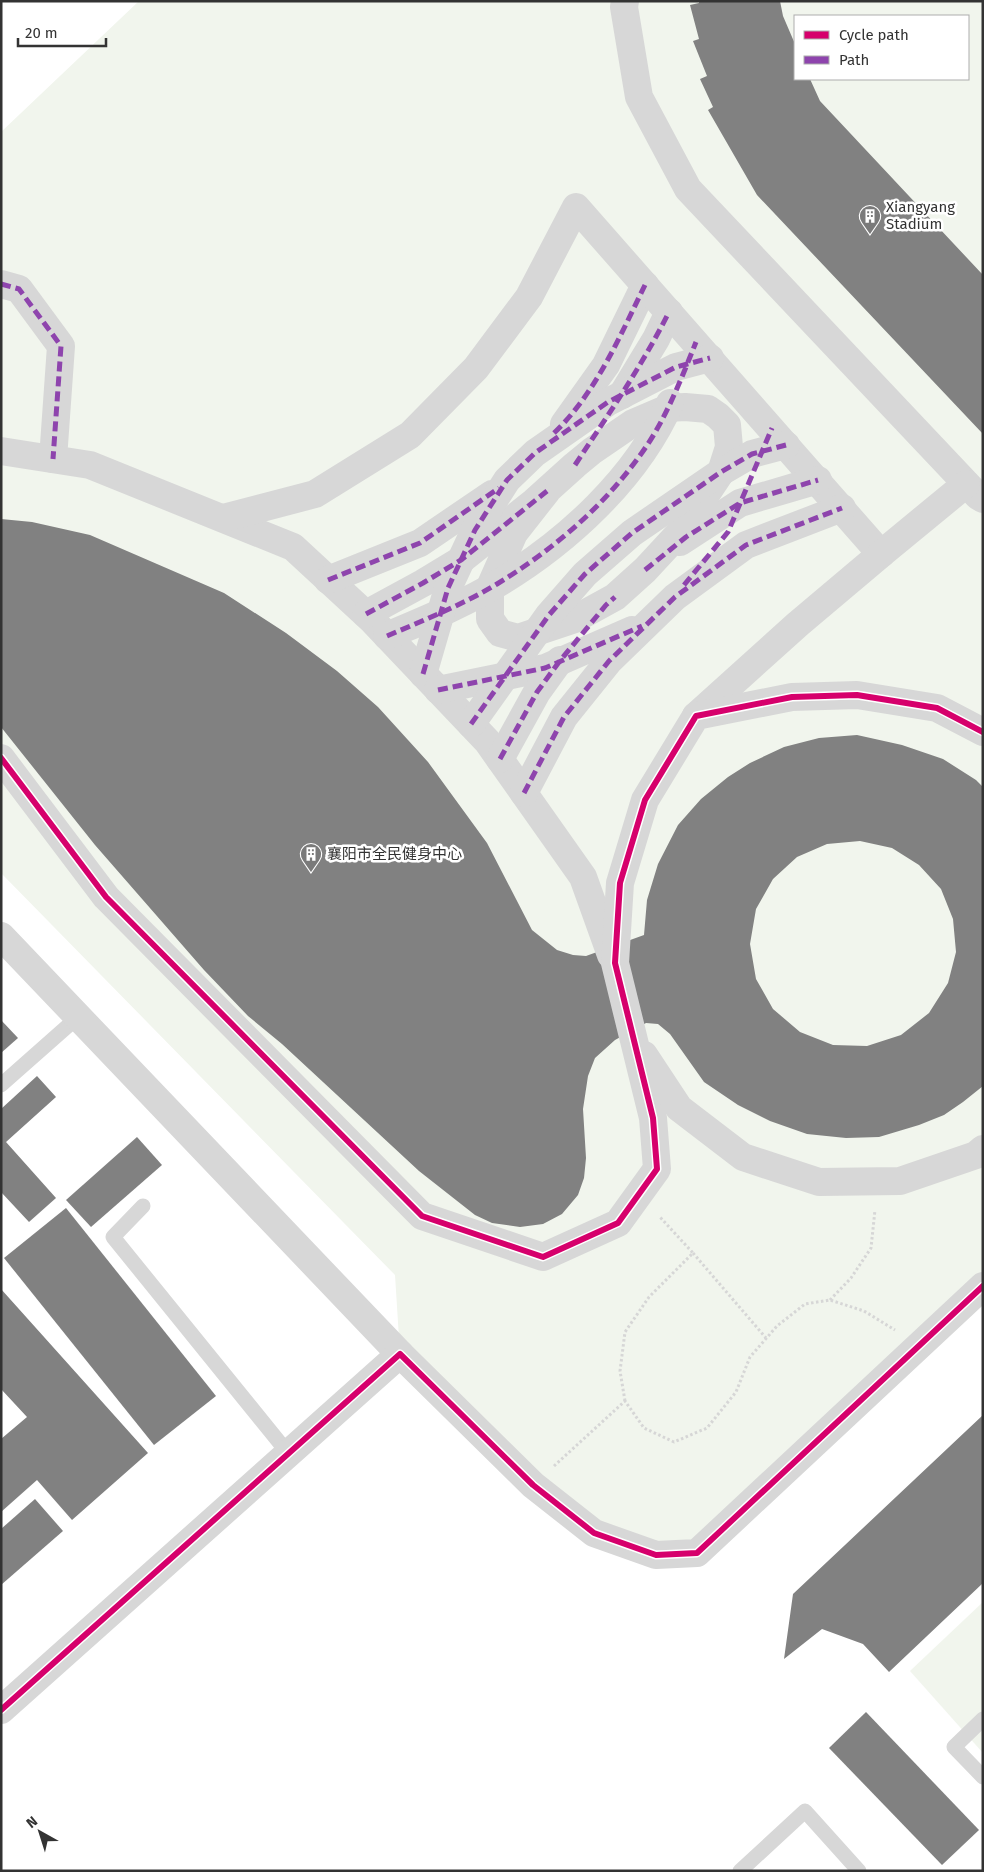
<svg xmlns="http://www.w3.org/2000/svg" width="984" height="1872" viewBox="0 0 984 1872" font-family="'Fira Sans','Noto Sans SC',sans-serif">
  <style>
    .green { fill: #f1f5ed; fill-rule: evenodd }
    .building { fill: #818181; fill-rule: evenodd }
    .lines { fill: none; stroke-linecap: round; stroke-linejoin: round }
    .path { stroke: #d6d6d6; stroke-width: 3; stroke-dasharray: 2.5 2.5; stroke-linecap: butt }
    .lane { stroke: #d7d7d7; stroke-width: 15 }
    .street { stroke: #d7d7d7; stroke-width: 28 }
    .quiet { stroke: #8e44ad; stroke-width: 5; stroke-dasharray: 10 5; stroke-linecap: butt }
    .cycleway-casing { stroke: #fff; stroke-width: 9 }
    .cycleway { stroke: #d6006c; stroke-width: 6 }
    .labels { text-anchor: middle; stroke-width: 5; stroke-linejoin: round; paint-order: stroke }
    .poi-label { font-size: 15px; fill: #333; stroke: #fff; text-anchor: start }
  </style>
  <rect width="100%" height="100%" fill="#fff"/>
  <!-- green -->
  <g class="green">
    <path d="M139 1H983V1276L697 1553 594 1533 400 1354 395 1275 1 873V132ZM795 16H968V79H795Z"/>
    <polygon points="983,1602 983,1753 910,1671"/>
  </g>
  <!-- building -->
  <g class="building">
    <polygon points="699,1 780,1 783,16 795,44 795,79 810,79 820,101 983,275 983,434 757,195 708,110 713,107 700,79 707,76 693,41 699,39 690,5 699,3"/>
    <path d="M1 519 32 522 90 535 224 593 286 633 337 671 378 707 428 762 487 843 532 930 557 950 573 955 586 956 644 935 647 900 658 864 678 825 701 799 728 777 750 763 784 747 819 738 857 735 902 745 943 759 976 780 983 787V1086L963 1102 944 1115 919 1125 879 1137 846 1138 807 1134 770 1121 738 1105 704 1082 670 1034 658 1024 646 1023 615 1040 595 1058 588 1076 583 1109 586 1158 584 1178 578 1195 562 1214 543 1224 520 1227 492 1223 475 1215 419 1171 282 1044 248 1016 204 970 95 845 1 727ZM860 841 892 848 919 865 941 889 953 919 956 952 948 983 929 1013 901 1035 867 1046 833 1045 800 1032 773 1009 756 979 750 944 756 909 773 879 797 857 827 844Z"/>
    <polygon points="1,1020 18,1038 1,1053"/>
    <polygon points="37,1076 56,1097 6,1142 56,1198 29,1222 1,1192 1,1109"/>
    <polygon points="137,1137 162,1165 91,1227 66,1200"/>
    <polygon points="66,1208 216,1396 154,1445 4,1258"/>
    <polygon points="1,1289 148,1453 72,1520 37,1480 1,1512 1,1439 27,1417 1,1389"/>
    <polygon points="983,1415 983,1583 889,1672 863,1644 822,1629 784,1659 793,1594"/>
    <polygon points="35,1499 63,1531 1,1585 1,1529"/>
    <polygon points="866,1712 979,1830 942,1865 829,1748"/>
  </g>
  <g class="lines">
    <!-- path -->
    <g class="path">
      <polyline points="693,1253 766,1338"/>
      <polyline points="830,1300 851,1278 871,1248 875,1210"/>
      <polyline points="625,1401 620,1371 625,1332 649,1297 693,1253 659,1216"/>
      <polyline points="554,1466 625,1401 644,1428 674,1442 707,1428 736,1392 750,1357 777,1326 805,1304 830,1300 864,1311 895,1330"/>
    </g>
    <!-- lane -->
    <g class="lane">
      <polyline points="1,1085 78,1017"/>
      <polyline points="143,1206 113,1237 288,1453"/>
      <polyline points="983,1719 954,1747 983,1777"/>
      <polyline points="740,1871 805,1811 859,1871"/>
    </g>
    <!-- street -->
    <g class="street">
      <polyline points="625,1 624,7 639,97 688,189 978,496 983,499"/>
      <polyline points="1,284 19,289 61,346 53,459"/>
      <polyline points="622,395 656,339 669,312"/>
      <polyline points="564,424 606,365 645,285"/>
      <polyline points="1,451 90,465 293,547 373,621 487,741 583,877 611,955"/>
      <polyline points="223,518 315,494 410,435 476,368 529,297 576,207 881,554 798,624 696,716"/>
      <polyline points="680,542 740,503 818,480"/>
      <polyline points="881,554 966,484"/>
      <polyline points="328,580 420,543 492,494"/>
      <polyline points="366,614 423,583 461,560 534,502 575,465 592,451 633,423 668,408 685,407 708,409 718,416 727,425 729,447 721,472 683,529 645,570 615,597 575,619 518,638 500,633 490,619 490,587 514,533 547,491"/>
      <path d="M387 636C424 620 462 605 497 584 567 542 637 478 670 403"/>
      <polyline points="423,674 448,588 475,530 507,480 535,453 608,402 676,367 710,358"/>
      <polyline points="438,690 545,668 632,630"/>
      <polyline points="471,724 549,615 585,574 632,533 721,472 752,454 786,445"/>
      <polyline points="1,758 106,897 422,1216 543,1257 618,1223 657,1169 653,1118 615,963 620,883 645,800 696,716 792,697 857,695 937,708 983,732"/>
      <polyline points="500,759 537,692 560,660"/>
      <polyline points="524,793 564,717 609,661 675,597 746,545 842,508"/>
      <polyline points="1,936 400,1354"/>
      <polyline points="644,1055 679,1108 743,1157 819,1182 900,1181 976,1155 983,1149"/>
      <polyline points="1,1710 400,1354 533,1485 594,1533 656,1555 697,1553 983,1286"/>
    </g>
    <!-- quiet -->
    <g class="quiet">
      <polyline points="1,284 19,289 61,346 53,459"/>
      <path d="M554 433C596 393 620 336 645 285"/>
      <path d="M575 465C608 415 642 366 669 312"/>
      <polyline points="645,570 686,537 740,503 818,480"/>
      <polyline points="328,580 420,543 499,488"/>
      <polyline points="684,585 728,532 772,428"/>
      <polyline points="366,614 423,583 461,560 547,491"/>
      <path d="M387 636C424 620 462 605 497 584 551 551 601 509 638 458 664 424 680 382 696 342"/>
      <polyline points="423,674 448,588 475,530 507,480 535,453 608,402 676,367 710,358"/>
      <polyline points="438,690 545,668 642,626"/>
      <polyline points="471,724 549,615 585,574 632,533 721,472 752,454 786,445"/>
      <polyline points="500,759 537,692 559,662 606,605 615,597"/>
      <polyline points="524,793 564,717 609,661 675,597 746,545 842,508"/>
    </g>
    <!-- cycleway casing -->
    <g class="cycleway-casing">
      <g id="cycleway">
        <polyline points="1,758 106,897 422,1216 543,1257 618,1223 657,1169 653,1118 615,963 620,883 645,800 696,716 792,697 857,695 937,708 983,732"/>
        <polyline points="1,1710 400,1354 533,1485 594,1533 656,1555 697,1553 983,1286"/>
      </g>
    </g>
    <!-- cycleway -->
    <use href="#cycleway" class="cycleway"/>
  </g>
  <!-- icons -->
  <defs>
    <g id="building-pin" transform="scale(1.125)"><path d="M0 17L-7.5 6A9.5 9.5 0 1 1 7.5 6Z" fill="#7a7a7a" stroke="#fff"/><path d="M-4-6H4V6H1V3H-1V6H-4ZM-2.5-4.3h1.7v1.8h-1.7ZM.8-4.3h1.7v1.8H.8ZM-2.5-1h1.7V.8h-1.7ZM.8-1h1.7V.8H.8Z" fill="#fff"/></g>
  </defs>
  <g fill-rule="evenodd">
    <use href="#building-pin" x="870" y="216"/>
    <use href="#building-pin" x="311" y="854"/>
  </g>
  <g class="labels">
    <!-- poi labels -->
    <g class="poi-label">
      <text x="886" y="212">Xiangyang<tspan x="886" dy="17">Stadium</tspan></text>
      <text x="327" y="859">襄阳市全民健身中心</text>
    </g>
  </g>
  <!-- border -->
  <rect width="984" height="1872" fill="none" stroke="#333333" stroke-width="5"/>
  <!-- legend -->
  <rect x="794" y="15" width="175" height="65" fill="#ffffff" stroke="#adadad"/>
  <rect x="804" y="31" width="25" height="8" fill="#d6006c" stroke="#adadad"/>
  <text x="839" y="40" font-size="15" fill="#333333">Cycle path</text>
  <rect x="804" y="56" width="25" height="8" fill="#8e44ad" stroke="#adadad"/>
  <text x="839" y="65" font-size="15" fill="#333333">Path</text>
  <!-- north arrow -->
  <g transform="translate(40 1832) rotate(321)" stroke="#ffffff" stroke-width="4" paint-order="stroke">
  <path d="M0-4L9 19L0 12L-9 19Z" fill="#333333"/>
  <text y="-8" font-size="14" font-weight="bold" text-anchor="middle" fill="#333333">N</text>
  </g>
  <!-- scale -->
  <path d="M18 38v8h88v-8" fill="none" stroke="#333333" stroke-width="2.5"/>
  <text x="25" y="38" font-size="15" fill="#333333" stroke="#ffffff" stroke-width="4" paint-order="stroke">20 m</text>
</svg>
